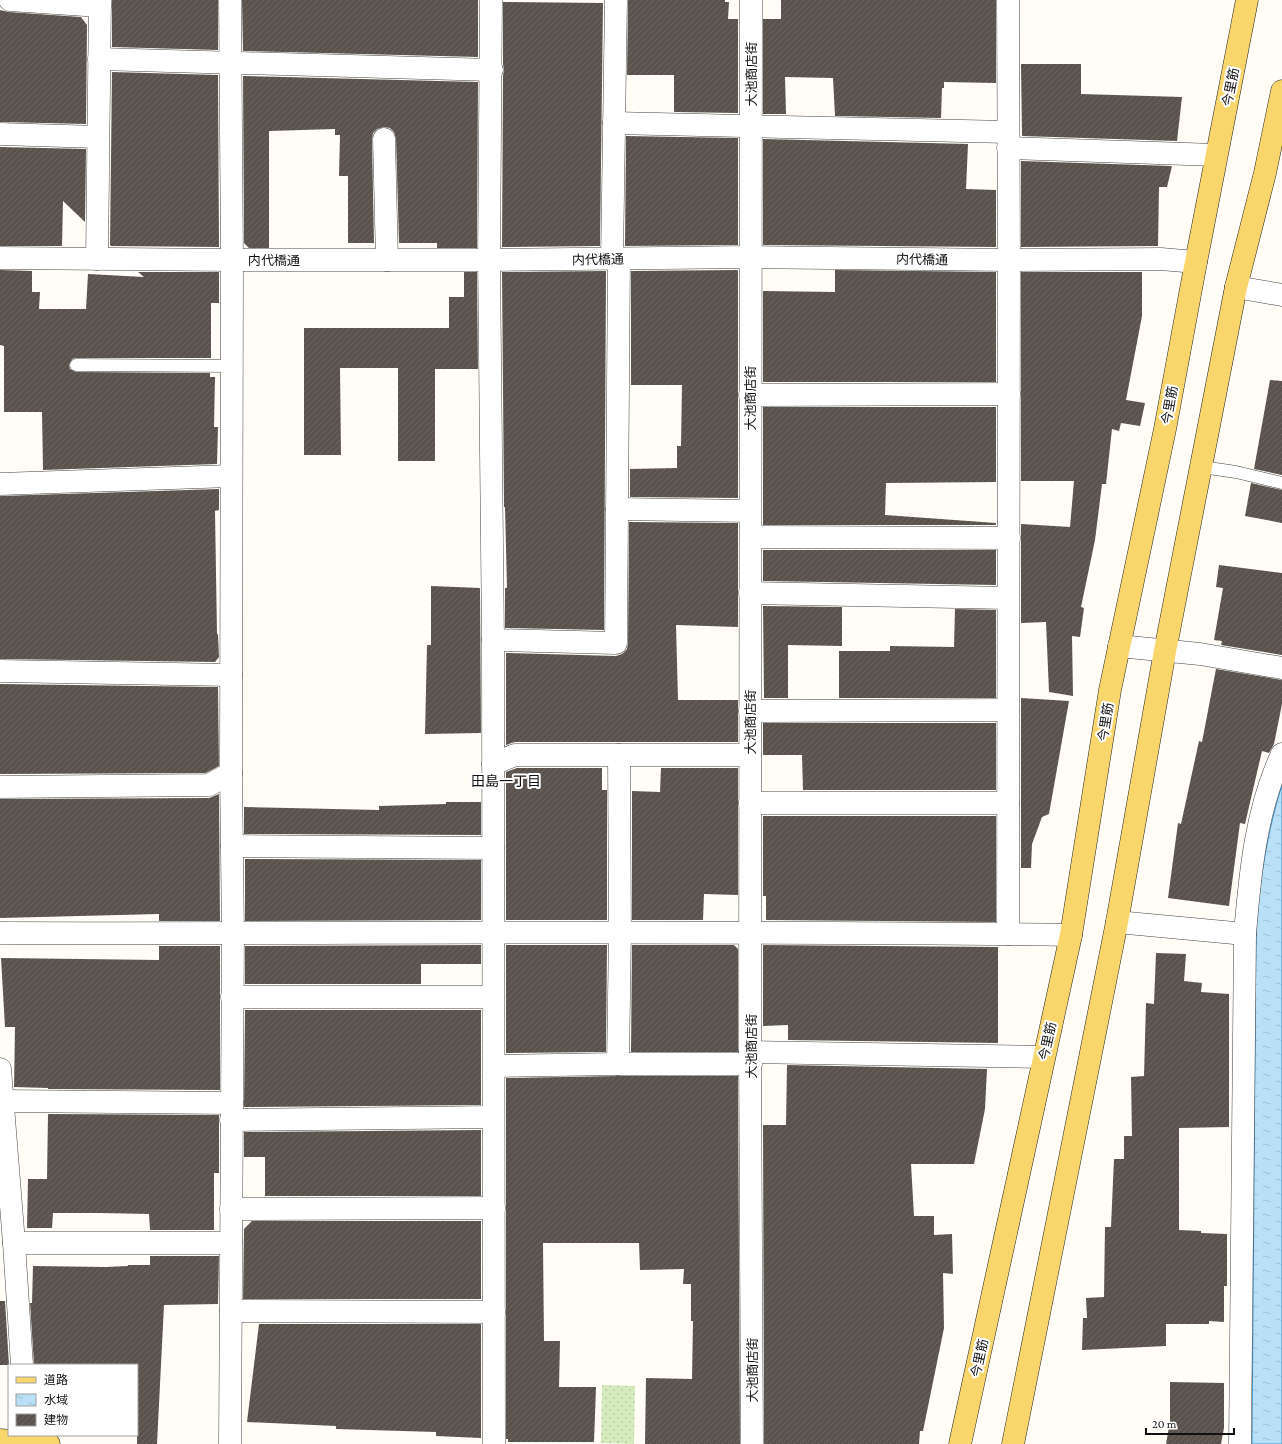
<svg xmlns="http://www.w3.org/2000/svg" width="1282" height="1444" viewBox="0 0 1282 1444" font-family="'Crimson Pro','Noto Sans JP',serif">
  <style>
    .grass { fill: url(#grass-dots) }
    .water { fill: url(#water-ripples); stroke: #3f96cf }
    .building { fill: url(#building-hatch) }
    .lines { fill: none; stroke-linecap: round; stroke-linejoin: round }
    .lane-casing { stroke: #444; stroke-width: 13 }
    .street-casing { stroke: #444; stroke-width: 23 }
    .primary-casing { stroke: #222; stroke-width: 23 }
    .lane { stroke: #fff; stroke-width: 12 }
    .street { stroke: #fff; stroke-width: 22 }
    .primary { stroke: #f9d66b; stroke-width: 22 }
    .labels { text-anchor: middle; stroke-width: 4; stroke-linejoin: round; paint-order: stroke }
    .street-label { font-size: 13px; fill: #111; stroke: #fff }
    .neighbourhood-label { font-size: 14px; fill: #111; stroke: #fff }
  </style>
  <defs>
    <pattern id="grass-dots" width="8" height="8" patternUnits="userSpaceOnUse"><rect width="8" height="8" fill="#d5ebbd"/><path d="M2 2h.1M6 6h.1" fill="none" stroke="#b6c8a1" stroke-width="1.8" stroke-linecap="round"/></pattern>
    <pattern id="water-ripples" width="26" height="14" patternUnits="userSpaceOnUse"><rect width="26" height="14" fill="#b9e0f7"/><path d="M2 4q2-2 4 0t4 0M15 11q2-2 4 0t4 0" fill="none" stroke="#9ebfd3"/></pattern>
    <pattern id="building-hatch" width="6" height="6" patternUnits="userSpaceOnUse"><rect width="6" height="6" fill="#5a524d"/><path d="M-1 1l2-2M0 6l6-6M5 7l2-2" fill="none" stroke="#6d6662"/></pattern>
  </defs>
  <rect width="100%" height="100%" fill="#fffdf5"/>
  <!-- grass -->
  <polygon class="grass" points="602,1385 635,1386 634,1444 601,1443"/>
  <!-- water -->
  <path class="water" d="M1282 785V1444H1252L1256 920C1261 874 1268 829 1282 785Z"/>
  <!-- building -->
  <g class="building">
    <polygon points="112,0 218,0 218,50 112,47"/>
    <polygon points="242,0 478,0 478,57 243,51"/>
    <polygon points="628,0 725,0 725,2 729,2 728,19 738,19 738,113 674,112 674,75 627,75"/>
    <polygon points="781,0 996,0 996,83 944,82 944,88 942,88 941,118 835,116 833,78 785,77 786,114 763,114 763,19 781,19"/>
    <polygon points="503,2 603,3 600,246 502,247 503,76 504,70 503,64"/>
    <polygon points="0,10 9,12 81,17 87,25 86,124 0,122"/>
    <polygon points="1021,64 1081,64 1081,94 1182,97 1177,141 1022,136"/>
    <polygon points="112,72 218,75 219,247 111,246 110,245"/>
    <polygon points="243,76 478,82 477,248 437,248 437,243 399,243 396,139 394,132 390,128 384,127 377,129 373,133 372,139 374,243 348,243 348,176 339,176 340,135 335,135 335,129 269,131 269,248 249,248 244,243"/>
    <polygon points="626,136 738,138 738,245 625,246"/>
    <polygon points="763,139 968,144 966,189 996,190 996,247 763,245"/>
    <polygon points="0,147 86,149 85,222 63,201 62,246 0,246"/>
    <polygon points="1021,161 1172,166 1167,187 1159,187 1158,246 1021,247"/>
    <polygon points="0,270 32,271 32,292 40,292 39,309 86,309 88,274 144,277 138,272 219,272 219,303 211,303 211,358 76,358 72,359 69,365 70,369 76,372 210,373 210,377 215,377 214,427 218,427 217,464 43,470 42,412 4,412 4,346 0,345"/>
    <polygon points="738,270 738,498 630,497 630,469 677,468 677,446 681,446 682,385 631,385 631,271"/>
    <polygon points="835,270 996,272 996,382 763,382 763,291 835,292"/>
    <polygon points="606,271 604,630 505,628 505,588 507,588 505,507 504,507 502,272"/>
    <polygon points="464,272 477,272 478,369 435,369 435,461 398,461 398,368 340,368 341,455 304,455 304,328 449,328 449,297 464,297"/>
    <polygon points="1021,272 1142,272 1142,316 1126,400 1145,403 1140,426 1121,423 1119,431 1112,429 1106,484 1102,484 1095,540 1081,607 1084,608 1080,637 1072,636 1073,696 1049,692 1046,622 1021,623 1021,524 1070,527 1074,481 1021,481"/>
    <polygon points="1270,380 1282,381 1282,475 1254,469"/>
    <polygon points="763,407 996,407 996,482 886,483 885,515 996,523 996,525 763,525"/>
    <polygon points="1251,483 1282,490 1282,523 1245,516"/>
    <polygon points="219,489 219,510 215,511 217,634 218,634 219,657 215,662 0,659 0,496"/>
    <polygon points="629,522 738,523 738,627 676,625 678,700 738,700 738,742 515,742 506,745 506,653 616,656 622,654 627,649 628,643"/>
    <polygon points="763,550 996,550 996,585 763,581"/>
    <polygon points="1219,565 1282,573 1282,655 1221,645 1222,641 1214,640 1223,588 1216,587"/>
    <polygon points="431,586 480,588 481,733 425,734 427,645 431,645"/>
    <polygon points="763,606 842,607 842,646 788,645 788,698 764,698"/>
    <polygon points="955,609 996,610 996,698 839,698 839,651 890,651 890,646 954,647"/>
    <polygon points="1216,669 1282,680 1282,704 1274,744 1269,753 1262,751 1245,824 1240,823 1229,906 1168,898 1178,823 1181,824 1199,741 1202,742"/>
    <polygon points="0,684 218,687 219,766 206,773 0,774"/>
    <polygon points="1021,698 1069,701 1049,814 1042,817 1032,844 1031,868 1021,868"/>
    <polygon points="763,723 996,723 996,790 803,790 802,755 763,755"/>
    <polygon points="517,768 602,768 602,790 607,790 607,920 506,920 506,772"/>
    <polygon points="661,768 738,768 738,895 704,894 703,920 632,920 632,791 660,792"/>
    <polygon points="219,794 220,921 159,921 159,914 0,918 0,799 209,798"/>
    <polygon points="446,802 481,802 481,835 244,834 244,807 379,810 379,806 446,804"/>
    <polygon points="763,816 996,816 996,922 766,920 766,896 763,896"/>
    <polygon points="245,859 481,860 481,920 245,921"/>
    <polygon points="481,945 481,964 421,964 421,984 245,984 245,946"/>
    <polygon points="506,945 607,945 606,1052 506,1053"/>
    <polygon points="632,945 734,945 738,949 738,1052 631,1052"/>
    <polygon points="763,945 998,947 998,1043 788,1040 788,1025 763,1026"/>
    <polygon points="159,946 220,946 220,1090 48,1089 48,1088 14,1087 15,1027 5,1027 1,958 159,960"/>
    <polygon points="1156,953 1186,954 1184,981 1202,983 1201,992 1229,994 1229,1127 1179,1128 1179,1230 1201,1231 1201,1233 1227,1234 1227,1286 1224,1286 1224,1322 1209,1321 1209,1324 1166,1324 1166,1346 1082,1350 1083,1318 1087,1318 1086,1298 1104,1297 1105,1227 1111,1227 1114,1159 1124,1159 1124,1136 1132,1136 1131,1077 1144,1076 1146,1003 1154,1004"/>
    <polygon points="245,1010 481,1010 481,1105 244,1107"/>
    <polygon points="787,1065 987,1069 985,1109 974,1164 911,1164 914,1216 934,1216 934,1235 952,1234 953,1274 943,1273 944,1328 923,1431 920,1431 919,1444 764,1444 763,1125 786,1125"/>
    <polygon points="618,1076 738,1076 740,1444 645,1444 646,1378 692,1379 693,1321 691,1321 691,1284 683,1284 684,1269 640,1270 639,1243 543,1243 544,1341 560,1341 559,1387 596,1387 594,1442 508,1442 508,1439 506,1439 506,1078"/>
    <polygon points="48,1114 219,1115 219,1173 214,1173 214,1230 150,1230 149,1214 100,1213 53,1213 52,1228 27,1228 28,1179 47,1179"/>
    <polygon points="481,1130 481,1196 265,1196 265,1157 244,1157 244,1132"/>
    <polygon points="252,1221 481,1221 481,1299 243,1299 244,1229"/>
    <polygon points="150,1256 219,1256 218,1304 164,1305 157,1444 137,1444 137,1365 34,1365 30,1303 32,1303 33,1266 106,1267 128,1266 128,1265 150,1265"/>
    <polygon points="0,1301 5,1301 9,1365 0,1365"/>
    <polygon points="259,1324 481,1324 481,1438 436,1436 436,1432 336,1429 336,1426 247,1422"/>
    <polygon points="1170,1382 1224,1383 1224,1428 1221,1444 1166,1444 1170,1421"/>
  </g>
  <g class="lines">
    <!-- lane casing -->
    <g class="lane-casing">
      <g id="lane">
        <polyline points="76,365 231,366"/>
        <polyline points="1202,467 1236,472 1282,483"/>
      </g>
    </g>
    <!-- street casing -->
    <g class="street-casing">
      <g id="street">
        <polyline points="10,0 100,6"/>
        <polyline points="230,0 232,260 231,773 233,934 230,1444"/>
        <polyline points="491,0 489,260 493,640 494,1444"/>
        <polyline points="751,0 750,1052 752,1444"/>
        <polyline points="1008,0 1009,260 1008,934"/>
        <polyline points="99,59 492,70"/>
        <polyline points="614,123 1008,132"/>
        <polyline points="0,134 98,137"/>
        <polyline points="384,139 387,260"/>
        <polyline points="1008,148 1216,155"/>
        <polyline points="0,258 232,260 489,260 750,257 1009,260 1161,259 1196,262"/>
        <polyline points="97,259 100,0"/>
        <polyline points="612,259 616,0"/>
        <polyline points="1236,287 1282,295"/>
        <polyline points="750,395 1009,394"/>
        <polyline points="0,484 231,476"/>
        <polyline points="617,509 750,511"/>
        <polyline points="751,537 1009,538"/>
        <polyline points="750,593 1008,598"/>
        <polyline points="493,640 616,643 619,259"/>
        <polyline points="1119,646 1200,654 1282,668"/>
        <polyline points="0,671 231,675"/>
        <polyline points="750,711 1008,710"/>
        <polyline points="493,764 515,755 750,755"/>
        <polyline points="0,787 209,785 231,773"/>
        <polyline points="750,803 1008,803"/>
        <polyline points="232,846 493,848"/>
        <polyline points="1117,922 1245,934"/>
        <path d="M0 933C357 934 714 930 1071 935"/>
        <polyline points="232,997 493,997"/>
        <polyline points="750,1052 1044,1057"/>
        <polyline points="618,1064 620,932 619,755"/>
        <polyline points="494,1066 618,1064 751,1064"/>
        <polyline points="0,1069 14,1243 22,1365"/>
        <polyline points="3,1101 232,1103"/>
        <polyline points="231,1120 493,1117"/>
        <polyline points="231,1209 494,1208"/>
        <polyline points="14,1243 231,1243"/>
        <polyline points="231,1311 494,1312"/>
        <path d="M1240 1444 1245 934C1250 873 1256 810 1282 754"/>
      </g>
    </g>
    <!-- primary casing -->
    <g class="primary-casing">
      <g id="primary">
        <polyline points="0,1440 49,1444"/>
        <polyline points="960,1444 1071,935 1110,690 1165,429 1196,262 1247,0"/>
        <polyline points="1013,1444 1117,922 1165,651 1236,287 1265,173 1282,91"/>
      </g>
    </g>
    <!-- lane -->
    <use href="#lane" class="lane"/>
    <!-- street -->
    <use href="#street" class="street"/>
    <!-- primary -->
    <use href="#primary" class="primary"/>
  </g>
  <g class="labels">
    <!-- street labels -->
    <g class="street-label">
      <text transform="translate(751 74) rotate(-90)" y="5">大池商店街</text>
      <text transform="translate(1230 87) rotate(-79)" y="5">今里筋</text>
      <text transform="translate(598 259) rotate(-1)" y="5">内代橋通</text>
      <text transform="translate(922 259) rotate(1)" y="5">内代橋通</text>
      <text x="274" y="265">内代橋通</text>
      <text transform="translate(750 398) rotate(-90)" y="5">大池商店街</text>
      <text transform="translate(1169 405) rotate(-80)" y="5">今里筋</text>
      <text transform="translate(750 722) rotate(-90)" y="5">大池商店街</text>
      <text transform="translate(1105 722) rotate(-81)" y="5">今里筋</text>
      <text transform="translate(1047 1041) rotate(-78)" y="5">今里筋</text>
      <text transform="translate(751 1046) rotate(-90)" y="5">大池商店街</text>
      <text transform="translate(979 1358) rotate(-78)" y="5">今里筋</text>
      <text transform="translate(752 1370) rotate(-90)" y="5">大池商店街</text>
    </g>
    <!-- neighbourhood labels -->
    <g class="neighbourhood-label">
      <text x="506" y="786">田島一丁目</text>
    </g>
  </g>
  <!-- legend -->
  <rect x="8" y="1364" width="130" height="72" fill="#ffffff" stroke="#a0a0a0"/>
  <rect x="16" y="1377" width="20" height="6" fill="#f9d66b" stroke="#a0a0a0"/>
  <text x="44" y="1384" font-size="12" fill="#111111">道路</text>
  <rect x="16" y="1394" width="20" height="12" fill="url(#water-ripples)" stroke="#a0a0a0"/>
  <text x="44" y="1404" font-size="12" fill="#111111">水域</text>
  <rect x="16" y="1414" width="20" height="12" fill="url(#building-hatch)" stroke="#a0a0a0"/>
  <text x="44" y="1424" font-size="12" fill="#111111">建物</text>
  <!-- scale -->
  <path d="M1146 1428v6h88v-6" fill="none" stroke="#111111" stroke-width="2"/>
  <text x="1152" y="1428" font-size="12" fill="#111111" stroke="#ffffff" stroke-width="3" paint-order="stroke">20 m</text>
</svg>
